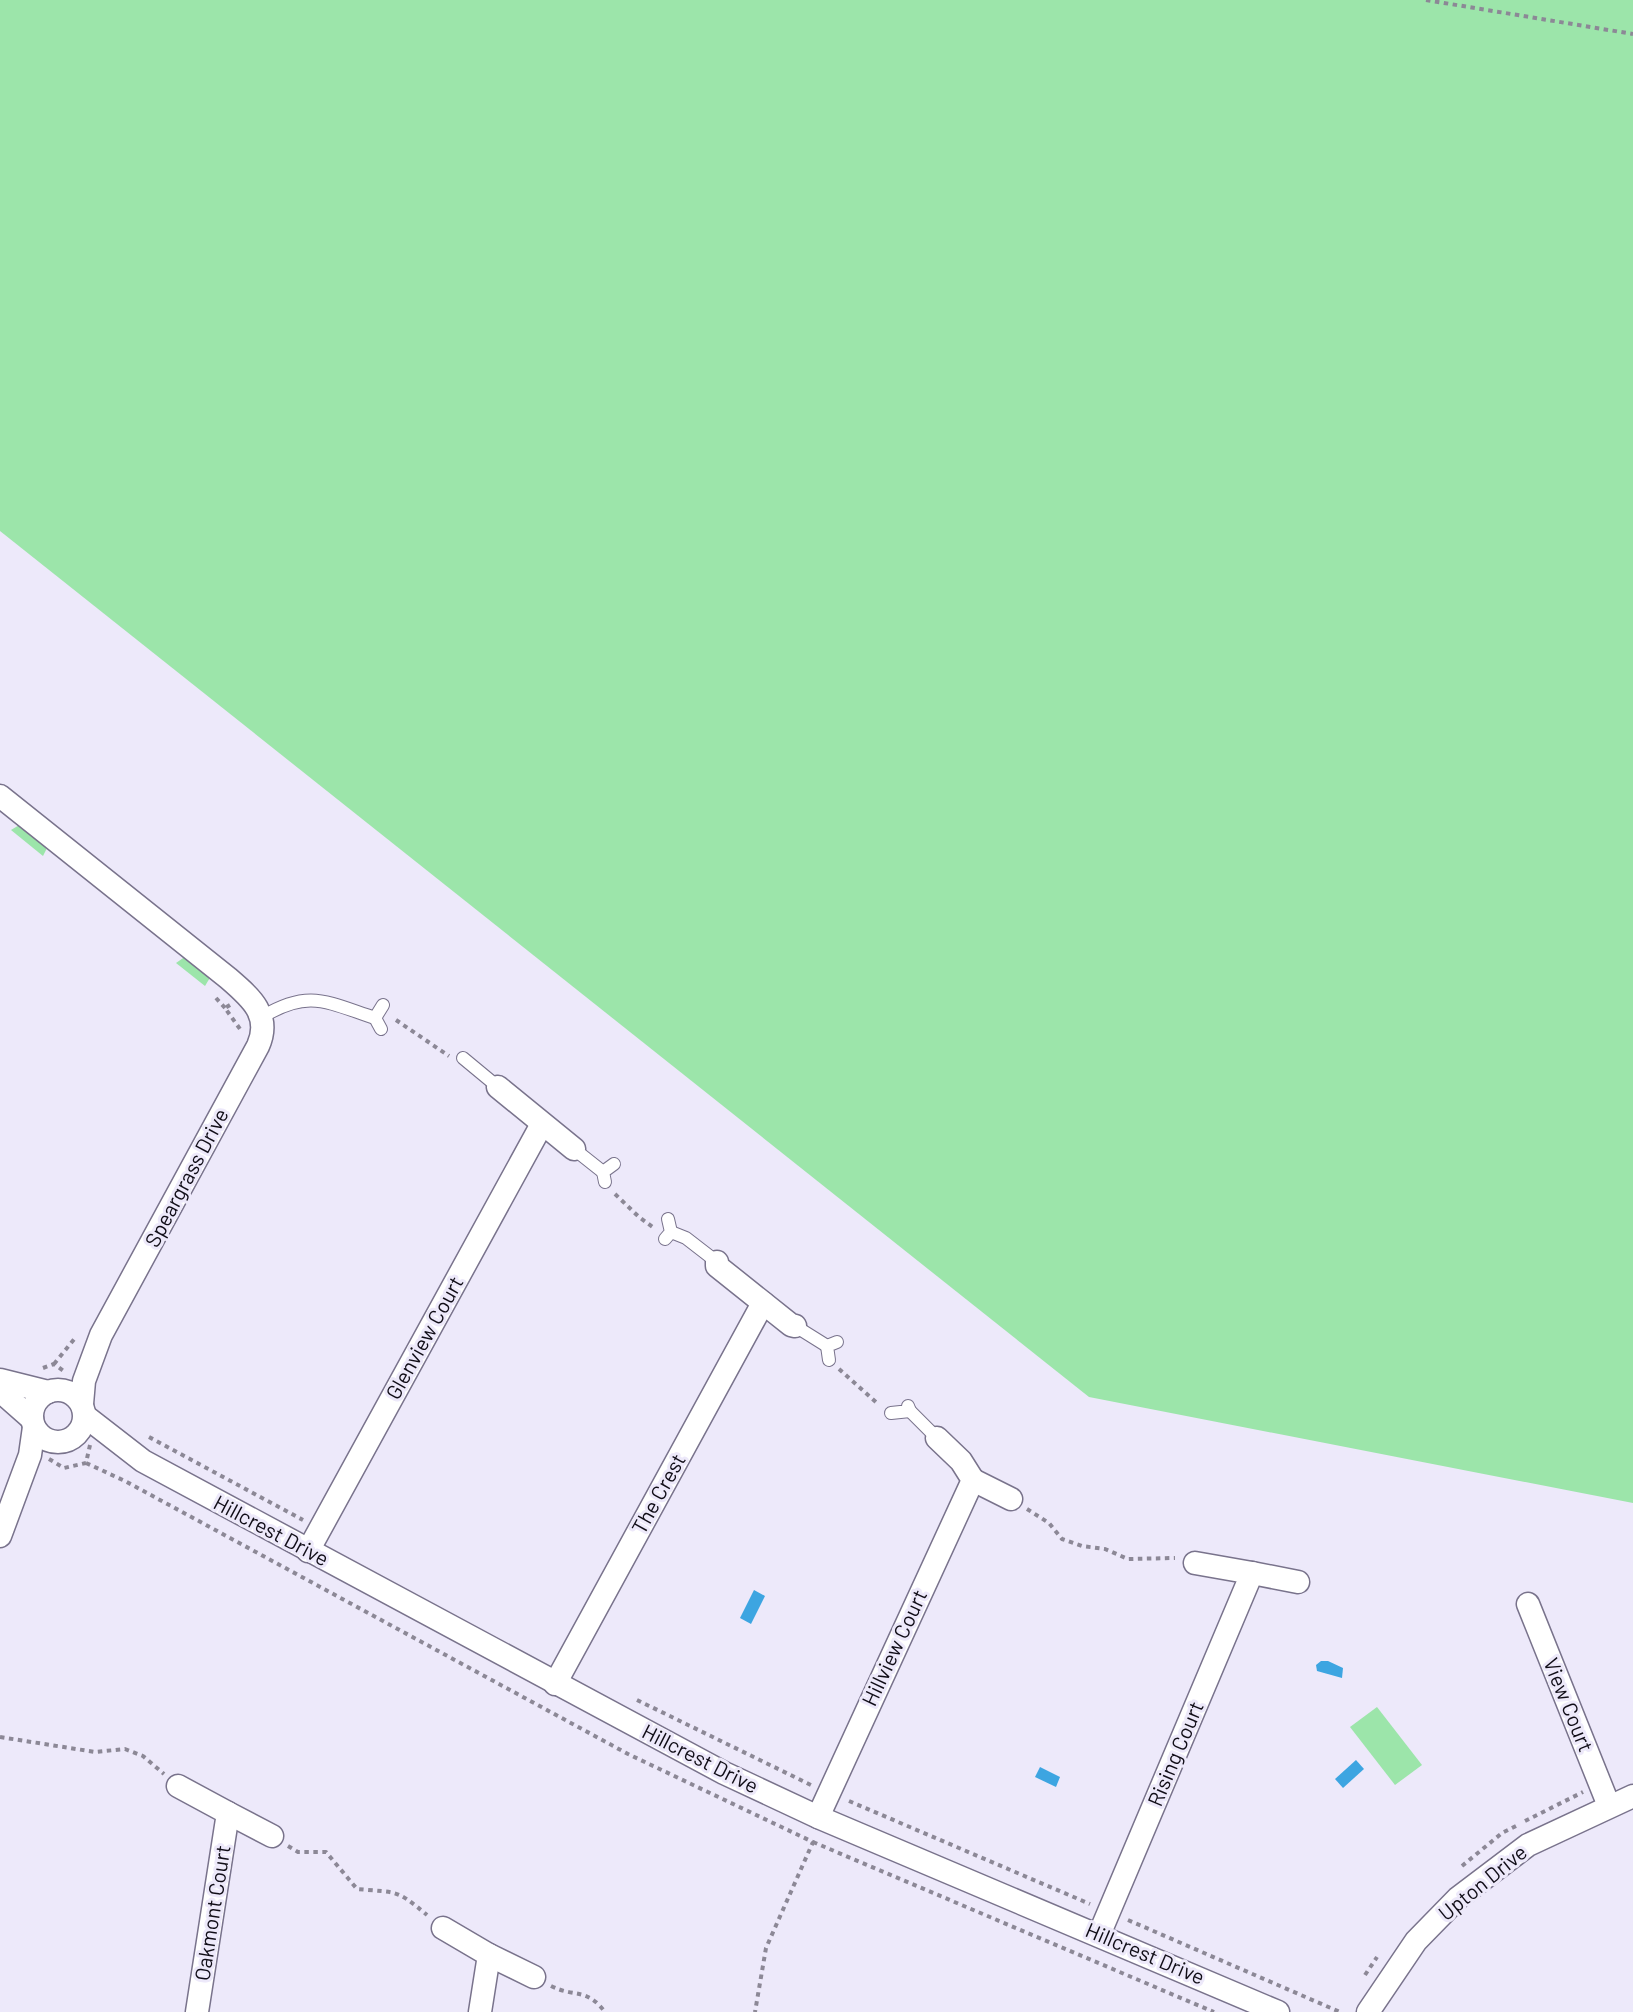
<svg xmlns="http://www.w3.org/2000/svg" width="1633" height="2012" viewBox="0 0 1633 2012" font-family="Barlow,sans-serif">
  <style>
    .green { fill: #9ce5aa }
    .water { fill: #3da5e1 }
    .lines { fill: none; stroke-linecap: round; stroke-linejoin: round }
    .lane-casing { stroke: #79738c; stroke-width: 14 }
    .street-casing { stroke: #79738c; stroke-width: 25 }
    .path { stroke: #8c8896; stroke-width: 4; stroke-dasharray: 4.5 4.5; stroke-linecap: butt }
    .lane { stroke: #fff; stroke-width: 12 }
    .street { stroke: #fff; stroke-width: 22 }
    .labels { text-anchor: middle; stroke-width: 6; stroke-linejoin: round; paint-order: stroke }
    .street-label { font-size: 21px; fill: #100d17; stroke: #ede9fa }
  </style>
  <rect width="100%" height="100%" fill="#ede9fa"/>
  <!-- green -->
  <g class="green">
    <polygon points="0,0 1633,0 1633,1503 1089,1397 0,531"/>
    <polygon points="21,824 48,846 43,856 11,830"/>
    <polygon points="186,956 211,976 205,986 176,963"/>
    <polygon points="1377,1707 1422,1765 1395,1785 1350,1727"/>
  </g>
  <!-- water -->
  <g class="water">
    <polygon points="754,1590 765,1596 751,1624 740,1618"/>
    <polygon points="1321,1661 1328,1661 1343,1668 1342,1678 1317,1671 1316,1665"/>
    <polygon points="1356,1760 1364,1769 1343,1788 1335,1779"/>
    <polygon points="1040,1767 1060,1777 1056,1787 1035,1777"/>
  </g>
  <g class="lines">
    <!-- lane casing -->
    <g class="lane-casing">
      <g id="lane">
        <path d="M262 1017C309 989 326 1002 375 1018L381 1029"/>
        <polyline points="375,1018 383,1005"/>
        <polyline points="463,1058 498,1087"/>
        <polyline points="574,1149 603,1172"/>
        <polyline points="605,1182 603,1172 614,1164"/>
        <polyline points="671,1232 686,1238 717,1262"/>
        <polyline points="665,1239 671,1232 668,1219"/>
        <polyline points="795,1326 827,1346"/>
        <polyline points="829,1360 827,1346 837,1342"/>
        <polyline points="910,1411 937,1438"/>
        <polyline points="891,1413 910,1411 908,1406"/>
      </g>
    </g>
    <!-- street casing -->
    <g class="street-casing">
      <g id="street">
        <path d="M0 796 228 978C250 997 272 1015 258 1046L101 1335 84 1381 82 1404"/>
        <polyline points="498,1087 574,1149"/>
        <polyline points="717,1262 717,1266 791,1325 795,1326"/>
        <polyline points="0,1380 48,1392"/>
        <circle cx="58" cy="1416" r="26"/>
        <polyline points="0,1391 32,1419"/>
        <polyline points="85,1416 143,1461 724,1773 818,1817 1278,2012"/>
        <polyline points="973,1480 1011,1499"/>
        <polyline points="0,1536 30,1455 34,1427"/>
        <polyline points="308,1551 542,1124"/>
        <polyline points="1252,1573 1298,1582"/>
        <polyline points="1528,1604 1609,1806"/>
        <polyline points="555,1684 763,1303"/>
        <polyline points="178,1786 228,1813 197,2012"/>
        <polyline points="228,1813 272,1836"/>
        <polyline points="818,1817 973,1480 961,1461 937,1438"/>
        <polyline points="443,1928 489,1955 480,2012"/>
        <polyline points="1099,1935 1252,1573 1195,1563"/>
        <polyline points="489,1955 534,1977"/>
        <polyline points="1368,2012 1416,1941 1458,1898 1528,1845 1633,1796"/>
      </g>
    </g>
    <!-- path -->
    <g class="path">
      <polyline points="1426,0 1633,34"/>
      <polyline points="216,998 225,1008"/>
      <polyline points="230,1005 225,1008 240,1029"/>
      <polyline points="396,1020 449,1056"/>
      <polyline points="615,1194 639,1217 654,1228"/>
      <polyline points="54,1364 76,1337"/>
      <polyline points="43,1368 54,1364 65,1372"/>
      <polyline points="839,1369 878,1404"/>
      <polyline points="149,1437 303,1520"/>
      <polyline points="49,1459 64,1468 86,1463 90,1445"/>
      <polyline points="86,1463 125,1481 628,1754 813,1842 766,1948 755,2012"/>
      <polyline points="1027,1509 1049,1523 1062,1539 1082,1546 1105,1549 1128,1559 1175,1558"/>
      <polyline points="637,1700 811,1785"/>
      <polyline points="0,1737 95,1752 125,1749 143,1756 164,1774"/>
      <polyline points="849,1801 1090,1904"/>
      <polyline points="1525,1821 1583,1792"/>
      <polyline points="813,1842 1214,2012"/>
      <path d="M288 1846 298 1852H326L357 1889C397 1893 395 1888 427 1915"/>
      <polyline points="1462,1866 1502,1833 1516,1826"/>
      <polyline points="1128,1920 1340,2012"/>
      <polyline points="1365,1975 1377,1957"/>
      <path d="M551 1986C575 1998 586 1987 605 2012"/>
    </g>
    <!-- lane -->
    <use href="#lane" class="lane"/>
    <!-- street -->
    <use href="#street" class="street"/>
  </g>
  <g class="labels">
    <!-- street labels -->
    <g class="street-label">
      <text transform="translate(187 1178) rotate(-62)" y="7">Speargrass Drive</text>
      <text transform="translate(425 1338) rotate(-61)" y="7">Glenview Court</text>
      <text transform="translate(659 1494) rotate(-61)" y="7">The Crest</text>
      <text transform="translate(271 1531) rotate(28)" y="7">Hillcrest Drive</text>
      <text transform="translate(895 1648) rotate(-65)" y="7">Hillview Court</text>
      <text transform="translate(1568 1705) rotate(68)" y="7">View Court</text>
      <text transform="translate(1176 1754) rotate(-67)" y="7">Rising Court</text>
      <text transform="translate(700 1759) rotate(27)" y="7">Hillcrest Drive</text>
      <text transform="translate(1483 1883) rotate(-39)" y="7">Upton Drive</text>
      <text transform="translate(213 1913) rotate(-81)" y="7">Oakmont Court</text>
      <text transform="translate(1145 1954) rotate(23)" y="7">Hillcrest Drive</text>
    </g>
  </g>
</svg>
